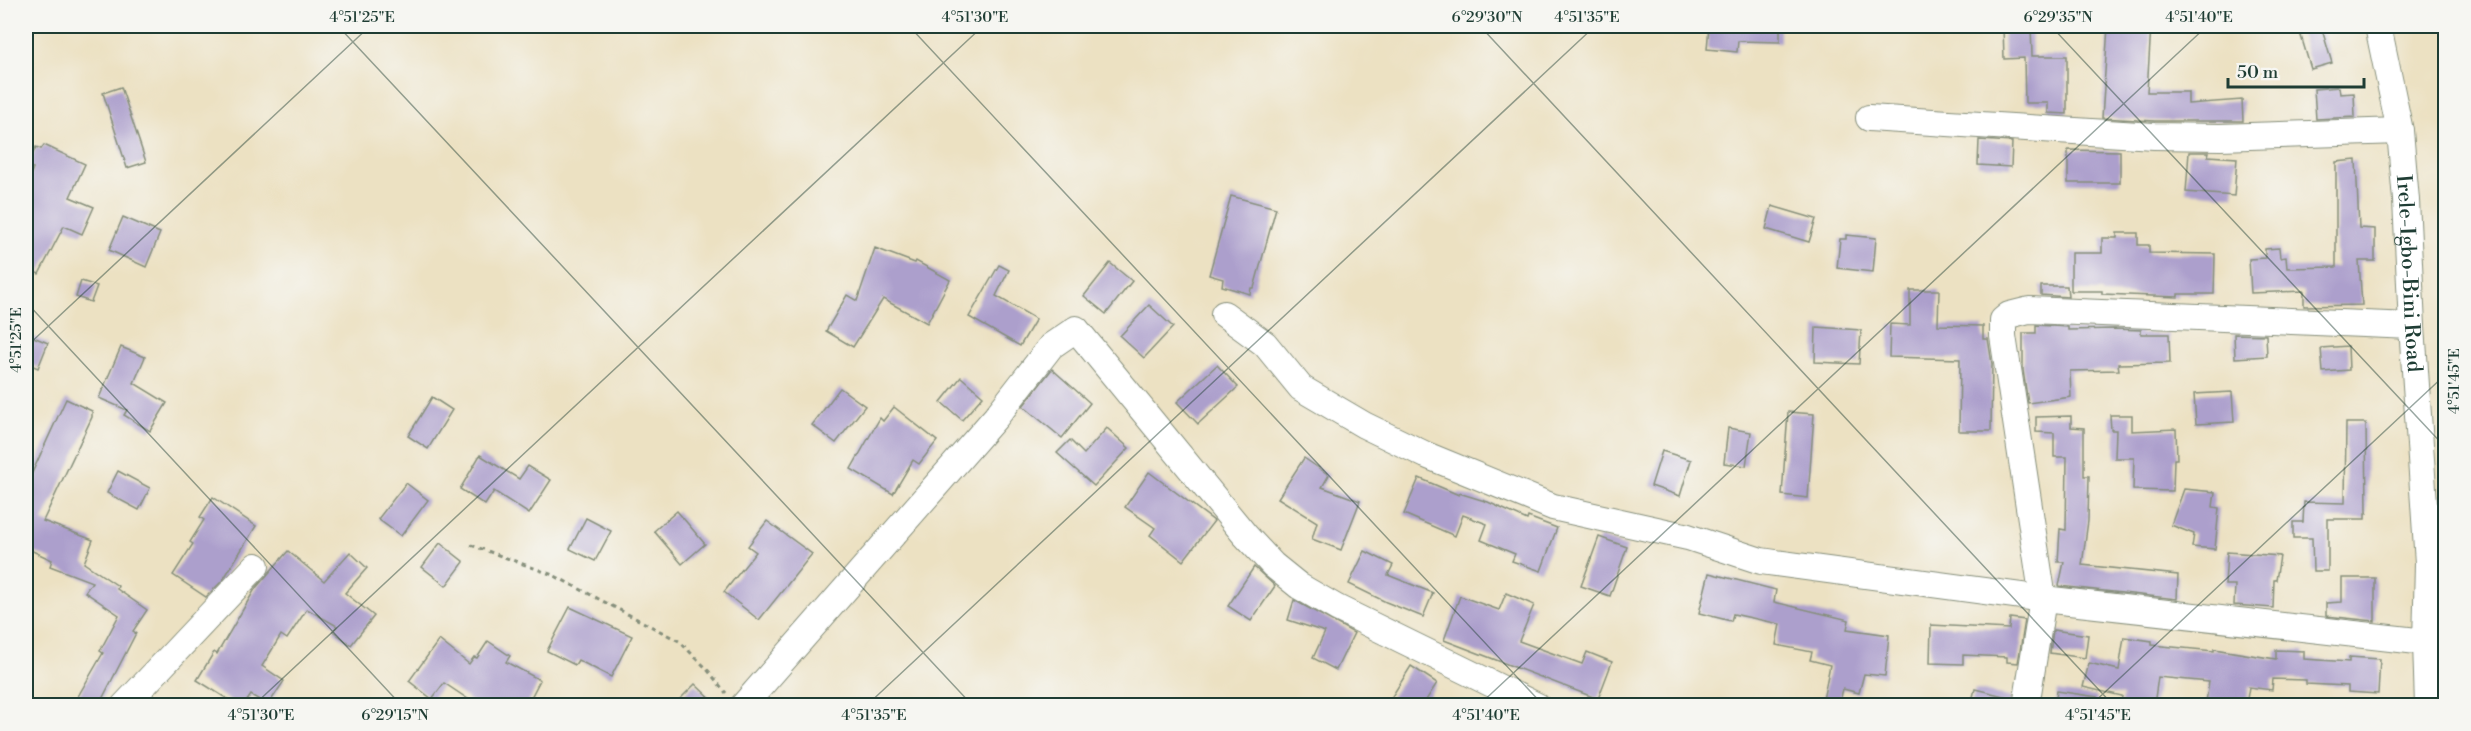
<svg xmlns="http://www.w3.org/2000/svg" width="2471" height="731" viewBox="0 0 2471 731" font-family="'Libre Bodoni',serif">
  <style>
    .building { fill: #ac9fcc }
    .lines { fill: none; stroke-linecap: round; stroke-linejoin: round }
    .minor-casing { stroke: #868f7b; stroke-width: 28 }
    .path { stroke: #868f7b; stroke-width: 3; stroke-dasharray: 4.5 4.5; stroke-linecap: butt }
    .minor { stroke: #fff; stroke-width: 26 }
    .ticks { fill: none; stroke: #1f3d34; stroke-width: 1.5; stroke-opacity: 0.45 }
    .labels { text-anchor: middle; stroke-width: 6; stroke-linejoin: round; paint-order: stroke }
    .street-label { font-size: 21px; fill: #1f3d34; stroke: #f6f6f2 }
    .neatline { fill: none; stroke: #1f3d34; stroke-width: 2 }
    .ticks-label { font-size: 15px; text-anchor: middle; fill: #1f3d34 }
  </style>
  <rect width="100%" height="100%" fill="#f6f6f2"/>
  <filter id="ink" filterUnits="userSpaceOnUse"><feTurbulence type="fractalNoise" baseFrequency=".0167" numOctaves="2"/><feDisplacementMap in="SourceGraphic" scale="12" xChannelSelector="R" yChannelSelector="G"/><feConvolveMatrix kernelMatrix="1 2 1 2 8 2 1 2 1" color-interpolation-filters="sRGB"/></filter>
  <filter id="wash" filterUnits="userSpaceOnUse"><feTurbulence type="fractalNoise" baseFrequency=".008" numOctaves="4" result="noise"/><feDisplacementMap in="SourceGraphic" scale="24" xChannelSelector="R" yChannelSelector="G"/><feGaussianBlur stdDeviation="1.35" result="paint"/><feColorMatrix in="noise" values="0 0 0 0 0 0 0 0 0 0 0 0 0 0 0 0 0 1.4 0 .05"/><feComposite in="paint" operator="in"/></filter>
  <g filter="url(#wash)">
    <rect width="100%" height="100%" fill="#ece1c2"/>
    <g id="blocks">
      <!-- building -->
      <g class="building">
        <polygon points="1709,26 1780,26 1780,42 1738,41 1737,52 1707,49"/>
        <polygon points="2003,26 2031,26 2032,56 2067,56 2067,114 2048,113 2048,103 2025,103 2024,58 2004,59"/>
        <polygon points="2108,26 2151,26 2147,92 2188,92 2188,104 2242,100 2243,121 2155,121 2102,118"/>
        <polygon points="2298,26 2321,26 2332,63 2311,69"/>
        <polygon points="121,87 146,162 127,168 103,93"/>
        <polygon points="2339,87 2340,94 2354,93 2355,117 2316,119 2314,89"/>
        <polygon points="1979,140 2012,142 2011,167 1978,165"/>
        <polygon points="44,145 85,164 70,197 94,207 82,234 64,226 39,274 26,268 26,187 33,168 27,166 36,147 41,149"/>
        <polygon points="2068,150 2120,151 2120,183 2068,183"/>
        <polygon points="2189,152 2209,152 2208,156 2237,158 2234,196 2186,192"/>
        <polygon points="2356,160 2359,228 2375,229 2375,261 2359,261 2362,305 2304,306 2304,291 2251,293 2249,259 2265,258 2265,249 2279,248 2280,258 2286,257 2287,268 2336,267 2336,162"/>
        <polygon points="1231,196 1276,208 1254,288 1251,288 1250,294 1222,286 1223,279 1209,275"/>
        <polygon points="1772,206 1816,219 1809,242 1766,229"/>
        <polygon points="123,217 160,233 146,267 109,250"/>
        <polygon points="2117,233 2138,233 2138,245 2149,245 2149,253 2215,254 2214,294 2178,294 2178,297 2102,294 2102,291 2071,291 2071,253 2102,253 2102,238 2117,238"/>
        <polygon points="1846,235 1876,238 1873,272 1837,268 1840,239 1846,239"/>
        <polygon points="875,248 915,263 916,261 950,280 927,323 883,299 853,347 826,331 847,295 857,301"/>
        <polygon points="1110,263 1132,281 1106,314 1084,296"/>
        <polygon points="999,265 1009,270 996,296 1036,319 1020,346 969,317"/>
        <polygon points="81,281 97,286 91,302 76,297"/>
        <polygon points="2041,286 2067,286 2068,297 2041,295"/>
        <polygon points="1910,290 1939,290 1938,325 1983,326 1983,339 1988,339 1992,364 1991,431 1959,431 1960,359 1889,357 1890,324 1910,325"/>
        <polygon points="1149,305 1173,327 1144,358 1120,336"/>
        <polygon points="2036,325 2068,327 2068,330 2114,329 2141,330 2141,334 2169,334 2170,363 2118,364 2119,370 2070,371 2071,397 2028,403 2023,370 2023,333 2036,333"/>
        <polygon points="1816,327 1861,330 1859,364 1815,362"/>
        <polygon points="26,334 48,343 38,368 26,363"/>
        <polygon points="2234,334 2266,335 2267,356 2235,358"/>
        <polygon points="2348,346 2349,370 2323,372 2321,348"/>
        <polygon points="121,347 145,357 134,383 167,403 150,431 124,415 127,410 99,398"/>
        <polygon points="1217,365 1238,387 1198,424 1177,402"/>
        <polygon points="1052,369 1090,403 1062,438 1023,406"/>
        <polygon points="961,377 983,396 962,420 941,402"/>
        <polygon points="840,388 865,406 836,443 812,425"/>
        <polygon points="2232,392 2234,422 2196,424 2194,394"/>
        <polygon points="432,397 452,410 428,449 408,436"/>
        <polygon points="66,399 92,411 92,417 43,521 93,540 84,563 118,586 117,589 147,610 133,631 136,633 99,705 73,705 103,653 100,651 119,615 85,592 92,582 50,566 52,560 26,548 26,486"/>
        <polygon points="894,407 937,441 919,464 913,460 893,494 851,469 880,418 883,421"/>
        <polygon points="1788,412 1814,414 1808,498 1782,495"/>
        <polygon points="2110,415 2132,415 2132,431 2176,429 2177,459 2174,459 2173,491 2133,490 2134,458 2115,458 2116,430 2111,430"/>
        <polygon points="2071,416 2071,427 2084,428 2084,476 2089,476 2088,521 2082,565 2178,575 2177,599 2059,586 2064,562 2058,562 2060,529 2066,530 2067,457 2054,457 2054,433 2036,432 2036,417"/>
        <polygon points="2346,423 2366,423 2367,513 2365,513 2365,519 2328,519 2328,571 2313,571 2312,538 2293,538 2293,522 2303,522 2304,502 2345,503"/>
        <polygon points="1107,428 1129,448 1094,486 1057,453 1070,440 1084,454"/>
        <polygon points="1728,428 1751,432 1746,466 1724,463"/>
        <polygon points="1662,451 1691,460 1680,496 1651,486"/>
        <polygon points="480,455 519,479 528,466 551,480 529,514 494,491 485,505 460,489"/>
        <polygon points="1304,458 1329,475 1322,487 1360,501 1341,550 1312,539 1317,522 1278,498"/>
        <polygon points="118,471 150,488 139,510 107,493"/>
        <polygon points="1149,472 1214,521 1183,561 1150,535 1155,528 1125,507"/>
        <polygon points="1419,478 1459,495 1459,493 1488,502 1527,520 1528,517 1557,528 1541,571 1512,561 1515,554 1481,540 1487,524 1463,515 1455,536 1404,514"/>
        <polygon points="406,483 428,500 401,536 378,519"/>
        <polygon points="2184,489 2215,492 2213,507 2219,508 2215,549 2192,547 2194,534 2171,525"/>
        <polygon points="213,497 256,526 223,580 206,597 173,575 193,544 190,542 204,520 200,517"/>
        <polygon points="677,511 705,544 682,564 654,531"/>
        <polygon points="586,518 611,531 595,561 570,549"/>
        <polygon points="767,521 812,554 759,620 724,592 756,552 748,546"/>
        <polygon points="1599,537 1627,547 1610,596 1581,586"/>
        <polygon points="440,543 464,562 446,586 422,567"/>
        <polygon points="288,551 324,581 350,552 367,568 345,593 374,616 351,645 333,631 337,626 307,609 287,639 281,635 262,666 284,681 268,705 251,695 244,705 237,705 197,680 214,652 217,654 255,589"/>
        <polygon points="1365,551 1393,565 1388,575 1433,593 1423,617 1386,602 1349,584"/>
        <polygon points="2227,552 2280,556 2276,580 2274,580 2273,608 2234,605 2235,585 2225,585"/>
        <polygon points="1254,567 1275,586 1251,621 1228,606"/>
        <polygon points="1709,573 1776,590 1774,602 1849,620 1847,629 1889,635 1885,676 1864,674 1859,693 1843,689 1839,705 1822,705 1830,665 1810,660 1812,652 1776,645 1780,624 1733,614 1731,621 1699,613"/>
        <polygon points="2342,578 2375,578 2375,621 2326,616 2326,603 2342,602"/>
        <polygon points="1506,593 1534,605 1519,641 1582,664 1587,652 1612,662 1598,699 1444,640 1460,596 1499,610"/>
        <polygon points="1294,600 1354,633 1336,670 1313,658 1325,632 1288,620"/>
        <polygon points="570,607 632,636 611,677 578,660 575,665 547,651"/>
        <polygon points="2010,618 2025,620 2018,663 2007,662 2007,657 1963,655 1963,664 1930,663 1931,625 2009,629"/>
        <polygon points="2053,630 2088,635 2085,658 2050,653"/>
        <polygon points="2124,637 2152,641 2152,645 2214,651 2214,649 2276,659 2276,650 2304,651 2304,659 2349,662 2349,657 2380,659 2378,694 2348,692 2348,686 2306,684 2306,680 2273,679 2272,690 2249,687 2246,705 2229,705 2206,702 2209,682 2158,677 2154,705 2121,705 2122,696 2083,687 2089,663 2119,670"/>
        <polygon points="439,640 469,664 474,657 477,658 488,641 510,656 506,662 540,680 527,705 477,705 444,683 432,699 409,681"/>
        <polygon points="1411,666 1437,683 1423,705 1402,705 1391,698"/>
        <polygon points="695,684 717,705 674,705"/>
        <polygon points="1975,689 2012,698 2011,705 1971,705"/>
        <polygon points="2057,691 2097,697 2096,705 2055,705"/>
      </g>
    </g>
  </g>
  <g filter="url(#ink)">
    <use href="#blocks" fill-opacity="0" stroke="#868f7b" stroke-width="1.5"/>
    <g class="lines">
      <!-- minor casing -->
      <g class="minor-casing">
        <g id="minor">
          <path id="s1" d="M2378 26 2400 131 2406 200 2412 326 2428 563 2426 642 2428 706"/>
          <polyline points="1869,118 2154,136 2220,137 2400,131"/>
          <polyline points="1224,314 1265,344 1301,388 1364,425 1426,455 1553,507 1688,537 1761,561 2043,599 2426,642"/>
          <polyline points="124,706 256,566"/>
          <polyline points="743,706 996,417 1051,346 1076,329 1245,535 1273,565 1299,586 1337,608 1537,706"/>
          <polyline points="2026,706 2043,599 2003,336 2003,320 2009,315 2029,310 2412,326"/>
        </g>
      </g>
      <!-- path -->
      <polyline class="path" points="471,545 553,575 679,641 706,668 726,693"/>
      <!-- minor -->
      <use href="#minor" class="minor"/>
    </g>
  </g>
  <!-- ticks -->
  <path class="ticks" d="M338 26 973 706M909 26 1544 706M1480 26 2114 706M2051 26 2446 448M26 302 402 706M26 347 370 26M253 706 983 26M866 706 1595 26M1478 706 2207 26M2090 706 2446 374"/>
  <g class="labels">
    <!-- street labels -->
    <g class="street-label">
      <text dy="7" stroke="none"><textPath href="#s1" startOffset="250">Irele-Igbo-Bini Road</textPath></text>
    </g>
  </g>
  <!-- margin -->
  <rect width="2471" height="731" fill="none" stroke="#f6f6f2" stroke-width="66"/>
  <!-- scale -->
  <path d="M2228 78v9h136v-9" fill="none" stroke="#1f3d34" stroke-width="3"/>
  <text x="2237" y="78" font-size="18" fill="#1f3d34" stroke="#f6f6f2" stroke-width="4.5" paint-order="stroke">50 m</text>
  <rect x="33" y="33" width="2405" height="665" class="neatline"/>
  <g class="ticks-label">
    <text x="362" y="22">4°51'25"E</text>
    <text x="975" y="22">4°51'30"E</text>
    <text x="1487" y="22">6°29'30"N</text>
    <text x="1587" y="22">4°51'35"E</text>
    <text x="2058" y="22">6°29'35"N</text>
    <text x="2199" y="22">4°51'40"E</text>
    <text transform="translate(16 340) rotate(-90)" y="5">4°51'25"E</text>
    <text transform="translate(2454 381) rotate(-90)" y="5">4°51'45"E</text>
    <text x="261" y="720">4°51'30"E</text>
    <text x="395" y="720">6°29'15"N</text>
    <text x="874" y="720">4°51'35"E</text>
    <text x="1486" y="720">4°51'40"E</text>
    <text x="2098" y="720">4°51'45"E</text>
  </g>
</svg>
